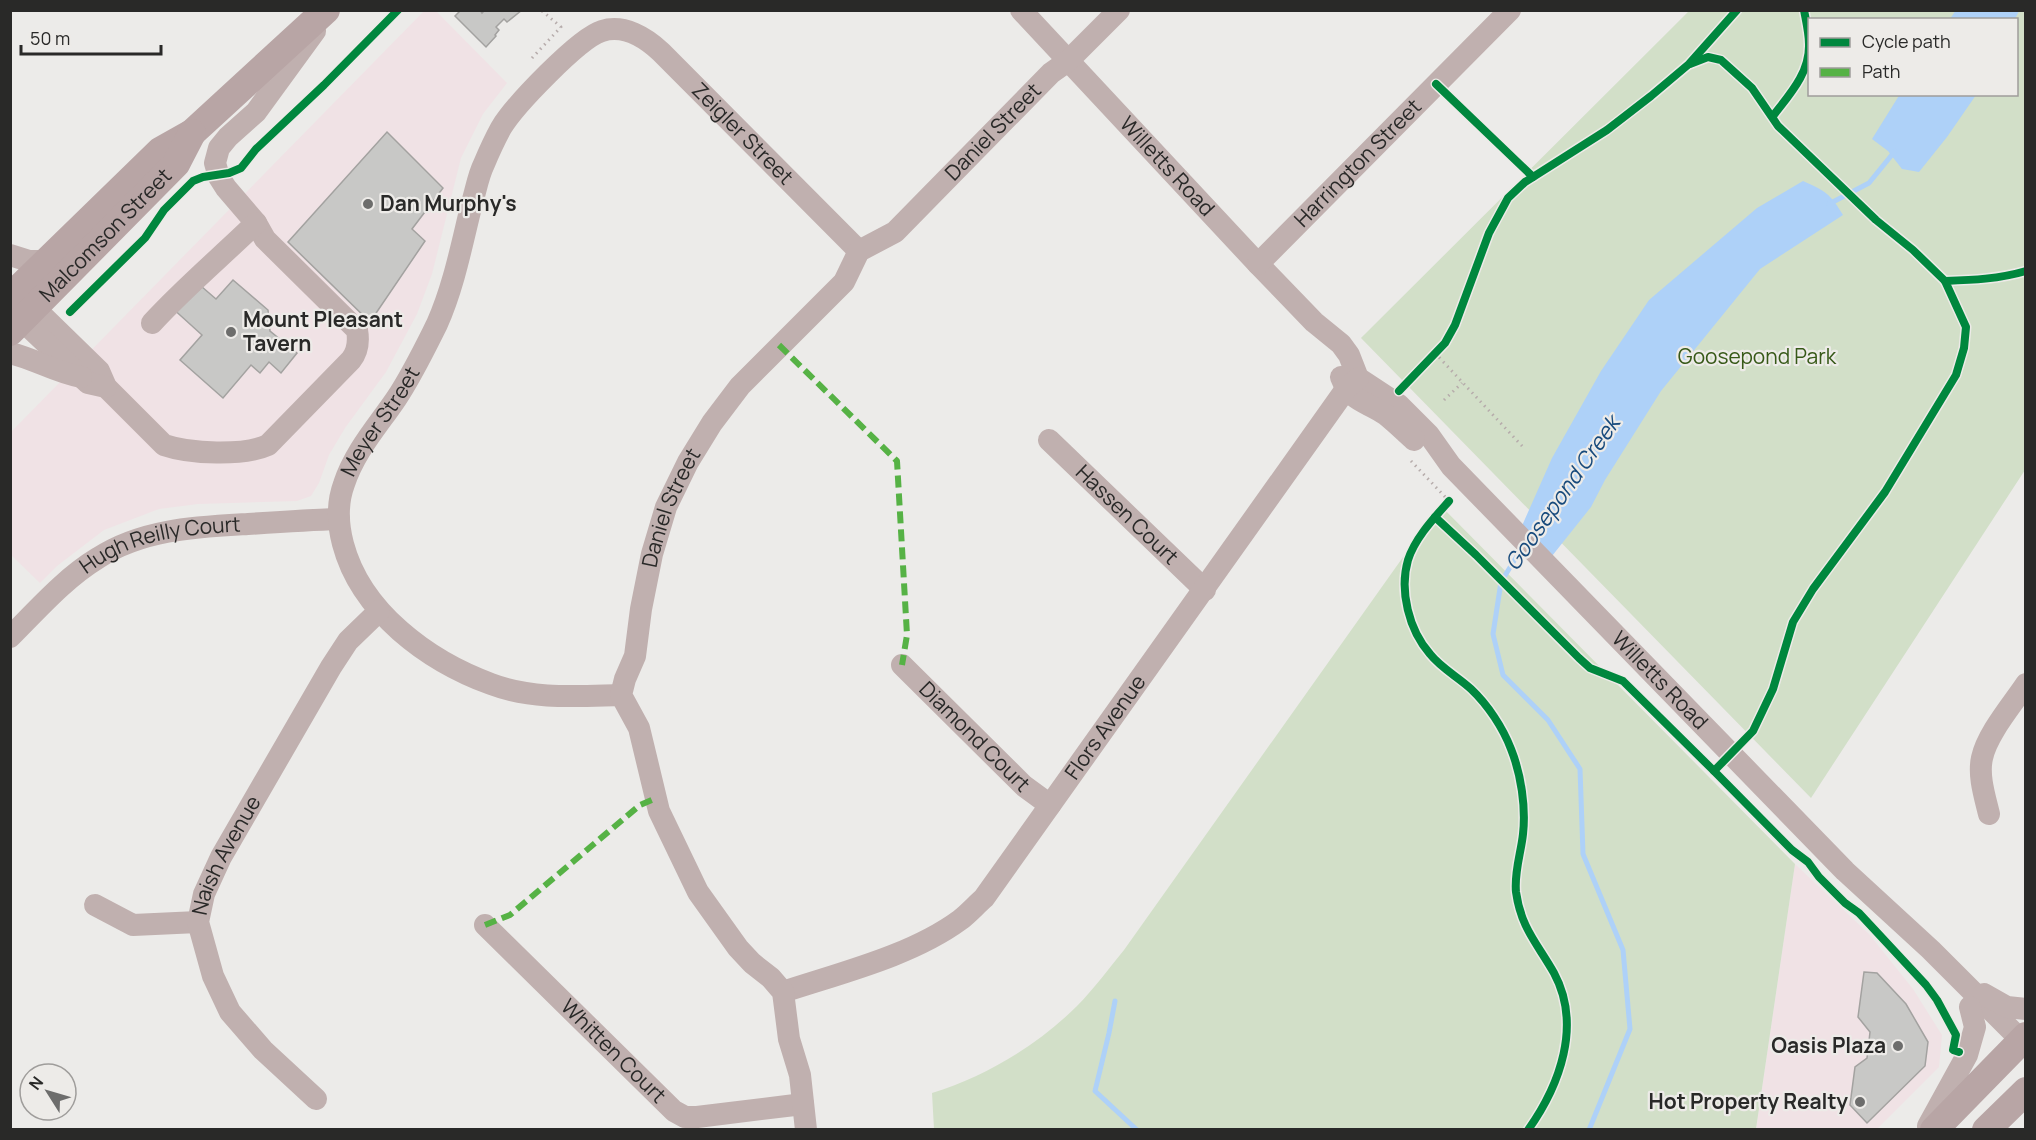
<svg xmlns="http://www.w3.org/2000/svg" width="2036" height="1140" viewBox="0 0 2036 1140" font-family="Manrope,sans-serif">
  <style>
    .commercial { fill: #f0e2e5 }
    .green { fill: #d2dfc8; fill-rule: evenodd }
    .water { fill: #aed1f8 }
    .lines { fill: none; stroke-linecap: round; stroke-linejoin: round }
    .stream { stroke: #aed1f8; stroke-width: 5 }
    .building { fill: #c8c8c6; stroke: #a3a2a0; stroke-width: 1.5 }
    .path { stroke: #b6acab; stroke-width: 3; stroke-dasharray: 1.5 4.5; stroke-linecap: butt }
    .minor { stroke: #c0b0af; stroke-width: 22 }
    .major { stroke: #b8a5a5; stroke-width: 28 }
    .quiet { stroke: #56b245; stroke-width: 6; stroke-dasharray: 12 6; stroke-linecap: butt }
    .cycleway-casing { stroke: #edebe8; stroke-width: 11 }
    .cycleway { stroke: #00873e; stroke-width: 8 }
    .poi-dot { fill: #6d6d6c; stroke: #edebe8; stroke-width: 2 }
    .labels { text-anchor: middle; stroke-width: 4.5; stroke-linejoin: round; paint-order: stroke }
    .street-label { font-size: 21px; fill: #292928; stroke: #edebe8 }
    .poi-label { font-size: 21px; font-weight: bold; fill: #292928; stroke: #edebe8; text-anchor: start }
    .park-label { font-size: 21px; fill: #375918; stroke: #edebe8 }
    .water-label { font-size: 22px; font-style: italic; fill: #174a7c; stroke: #edebe8 }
  </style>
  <rect width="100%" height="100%" fill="#ecebe9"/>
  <!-- commercial -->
  <g class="commercial">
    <polygon points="424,11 436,11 507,83 483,114 461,158 432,274 417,314 386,372 345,428 329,455 319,483 311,496 297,501 198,504 159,509 104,530 57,566 40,583 11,555 10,433"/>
    <polygon points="1795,864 1869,934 1913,989 1942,1035 1939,1067 1877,1129 1756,1130"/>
  </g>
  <!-- green -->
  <g class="green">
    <path d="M1689 11H2025V470L1811 798 1361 338ZM1810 20H2016V94H1810Z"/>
    <path d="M1440 505 1795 864 1756 1129H934L932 1093C984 1077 1037 1046 1077 1006 1094 989 1109 968 1124 950Z"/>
  </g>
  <!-- water -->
  <g class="water">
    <polygon points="1956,10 2019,10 2019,11 2015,19 1950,19"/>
    <polygon points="1900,94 1976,95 1947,137 1919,172 1902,169 1888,151 1872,139"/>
    <path d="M1803 181C1824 190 1831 194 1843 215L1760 269 1661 391 1605 480 1591 507 1552 556 1521 528 1552 458 1601 371 1649 300 1757 208Z"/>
  </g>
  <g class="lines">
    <!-- stream -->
    <g class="stream">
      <polyline points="1829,204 1869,183 1895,151"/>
      <polyline points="1522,548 1501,582 1493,634 1503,675 1548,720 1580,769 1583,854 1623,950 1630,1029 1589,1130"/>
      <polyline points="1115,1001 1109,1033 1095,1091 1137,1130"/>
    </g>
  </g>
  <!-- building -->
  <g class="building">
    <polygon points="461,10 480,10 482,13 485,10 522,10 507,22 504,19 496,27 499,30 495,35 496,36 486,47 455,16"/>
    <polygon points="387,132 443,188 412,229 425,241 370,322 288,242"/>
    <polygon points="194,280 216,299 233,280 268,310 270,331 297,353 281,373 269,362 260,373 251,365 223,398 180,360 202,335 170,306"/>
    <polygon points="1864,972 1877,973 1906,1004 1928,1042 1925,1066 1867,1123 1850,1105 1855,1067 1867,1058 1870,1032 1858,1017"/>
  </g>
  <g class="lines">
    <!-- path -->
    <g class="path">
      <polyline points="532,58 561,27 541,10"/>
      <polyline points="1435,353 1523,447"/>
      <polyline points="1444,400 1462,383"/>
      <polyline points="1411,461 1449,501"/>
    </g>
    <!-- minor -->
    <g class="minor">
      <path id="s1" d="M1021 10 1258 264 1314 322 1341 344 1349 355 1358 378 1399 405 1429 435 1451 466 1845 871 1931 950 2021 1040"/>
      <polyline points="10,255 29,261 48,261"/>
      <path id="s2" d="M1258 264 1510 10"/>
      <path d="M22 296 99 371 106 387 164 445C190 454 244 456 268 445L351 360C358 351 359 341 357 330L265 239 256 223 226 188 219 177 215 163 219 148 228 137 256 112 315 31"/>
      <polyline points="10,309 88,383 106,387"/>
      <path d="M152 323C185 287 221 257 256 223"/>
      <path d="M10 353C35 359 55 372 81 377"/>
      <path d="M1341 377C1351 403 1367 401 1386 415 1396 423 1405 432 1414 440"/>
      <path id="s3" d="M1049 440 1205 590"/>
      <path id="s4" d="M10 637C38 609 65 578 98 558 143 529 196 527 248 524 278 522 308 520 339 519"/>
      <path id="s5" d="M902 665 1024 786 1050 805"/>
      <path id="s6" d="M621 695C578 696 533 700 491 684 428 661 361 612 343 544 338 525 337 503 344 484 355 451 377 427 396 399 412 375 424 350 437 324 454 286 462 243 472 203 476 190 478 176 484 164 489 152 495 139 501 128 514 106 579 38 602 31 624 24 646 38 661 52L859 251"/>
      <path d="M1989 814C1985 797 1978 776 1982 758 1987 734 2012 705 2026 684"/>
      <polyline points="95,905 133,925 198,922"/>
      <path id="s7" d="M485 925 674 1111 685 1117H697L803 1104"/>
      <path id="s8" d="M783 992C840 973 911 956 960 920 968 914 976 905 984 898L1346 389 1358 378"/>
      <polyline points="1984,994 2007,1007 2026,1009"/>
      <path id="s9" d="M316 1099 263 1050 230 1012 213 976 198 922 204 894 221 857 331 667 348 641 379 611"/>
      <polyline points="1928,1126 1967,1055 1975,1027 1970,1007"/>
      <path id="s10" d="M806 1130 800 1075 789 1039 783 992 771 978 752 963 738 948 698 892 659 811 639 728 621 695 625 679 635 656 641 609 652 554 666 507 688 462 712 423 740 386 844 282 859 251 895 232 1051 73 1068 61 1119 10"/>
    </g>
    <!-- major -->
    <g class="major">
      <polyline points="10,297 160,151 192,133 326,10"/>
      <path id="s11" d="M10 332 176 164 192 133"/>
      <polyline points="1934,1130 2026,1036"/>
      <polyline points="1986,1130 2026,1091"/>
    </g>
    <!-- quiet -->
    <g class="quiet">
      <polyline points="779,345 897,461 907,635 902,665"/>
      <polyline points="485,925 510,915 640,805 656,798"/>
    </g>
    <!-- cycleway casing -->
    <g class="cycleway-casing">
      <g id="cycleway">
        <polyline points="1690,64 1708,57 1721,60 1752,88 1778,126 1876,220 1913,250 1945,281"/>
        <polyline points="1436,84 1533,177"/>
        <path d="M1773 116C1789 95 1810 73 1809 44 1809 33 1806 21 1804 10"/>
        <polyline points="70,312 145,238 164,210 193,181 203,177 229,173 241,168 256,149 324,85 398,10"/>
        <polyline points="1399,391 1445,343 1455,325 1489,233 1508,198 1525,182 1607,130 1651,96 1689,64 1737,10"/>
        <path d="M1449 501C1434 518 1415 538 1408 560 1399 591 1409 630 1430 654 1441 668 1458 677 1471 689 1488 705 1503 728 1511 749 1521 774 1526 807 1523 834 1521 853 1514 872 1516 892 1521 928 1537 943 1554 973 1582 1025 1560 1085 1528 1130"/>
        <polyline points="1435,517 1476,555 1579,658 1590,668 1623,681 1714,771"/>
        <path d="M1959 1052 1953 1050 1956 1035 1937 1000 1926 985 1859 913 1845 903 1819 877 1808 862 1792 850 1714 771 1753 731 1773 689 1793 622 1813 589 1885 492 1956 375 1964 348 1966 327 1945 281C1972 280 1999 279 2026 271"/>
      </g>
    </g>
    <!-- cycleway -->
    <use href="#cycleway" class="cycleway"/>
  </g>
  <!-- markers -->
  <g class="poi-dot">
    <circle cx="368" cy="204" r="6"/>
    <circle cx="231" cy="332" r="6"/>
    <circle cx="1898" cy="1046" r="6"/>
    <circle cx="1860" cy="1102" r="6"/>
  </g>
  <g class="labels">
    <!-- street labels -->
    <g class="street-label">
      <text dy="7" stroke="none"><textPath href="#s10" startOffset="1184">Daniel Street</textPath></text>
      <text dy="7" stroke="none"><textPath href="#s6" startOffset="1118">Zeigler Street</textPath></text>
      <text dy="7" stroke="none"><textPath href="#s2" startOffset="142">Harrington Street</textPath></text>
      <text dy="7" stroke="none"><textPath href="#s1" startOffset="214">Willetts Road</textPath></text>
      <text dy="7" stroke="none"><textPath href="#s11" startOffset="136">Malcomson Street</textPath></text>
      <text dy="7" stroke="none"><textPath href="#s6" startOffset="476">Meyer Street</textPath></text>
      <text dy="7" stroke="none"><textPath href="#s10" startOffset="680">Daniel Street</textPath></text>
      <text dy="7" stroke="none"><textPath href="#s3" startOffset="108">Hassen Court</textPath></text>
      <text dy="7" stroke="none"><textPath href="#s4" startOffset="183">Hugh Reilly Court</textPath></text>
      <text dy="7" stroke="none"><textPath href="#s1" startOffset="930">Willetts Road</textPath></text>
      <text dy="7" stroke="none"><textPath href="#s8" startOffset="434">Flors Avenue</textPath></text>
      <text dy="7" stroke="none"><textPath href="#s5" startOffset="102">Diamond Court</textPath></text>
      <text dy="7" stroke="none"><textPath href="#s9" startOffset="291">Naish Avenue</textPath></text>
      <text dy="7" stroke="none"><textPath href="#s7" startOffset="180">Whitten Court</textPath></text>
    </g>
    <!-- poi labels -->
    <g class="poi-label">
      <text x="380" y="211">Dan Murphy's</text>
      <text x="243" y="327">Mount Pleasant<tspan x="243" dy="24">Tavern</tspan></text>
      <text x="1886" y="1053" text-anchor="end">Oasis Plaza</text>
      <text x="1848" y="1109" text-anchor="end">Hot Property Realty</text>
    </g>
    <!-- park labels -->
    <g class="park-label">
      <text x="1757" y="364">Goosepond Park</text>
    </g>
    <!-- water labels -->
    <g class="water-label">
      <text transform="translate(1562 493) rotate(-55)" y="8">Goosepond Creek</text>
    </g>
  </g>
  <!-- border -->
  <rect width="2036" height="1140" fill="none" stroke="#292928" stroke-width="24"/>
  <!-- legend -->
  <rect x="1808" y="18" width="210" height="78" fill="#edebe8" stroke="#9f9d9b" stroke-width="1.5"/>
  <rect x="1820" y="38" width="30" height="9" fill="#00873e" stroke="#9f9d9b" stroke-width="1.5"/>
  <text x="1862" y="48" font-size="18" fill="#292928">Cycle path</text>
  <rect x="1820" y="68" width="30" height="9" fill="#56b245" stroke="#9f9d9b" stroke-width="1.5"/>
  <text x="1862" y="78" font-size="18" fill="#292928">Path</text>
  <!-- north arrow -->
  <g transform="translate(48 1092) rotate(307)"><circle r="28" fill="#edebe8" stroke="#9f9d9b" stroke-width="1.5"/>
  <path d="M0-4.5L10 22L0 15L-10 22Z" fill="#6d6d6c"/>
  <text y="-9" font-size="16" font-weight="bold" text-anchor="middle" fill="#292928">N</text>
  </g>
  <!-- scale -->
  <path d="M21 45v9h140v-9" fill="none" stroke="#292928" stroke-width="3"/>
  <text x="30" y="45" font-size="18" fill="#292928" stroke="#edebe8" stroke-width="4.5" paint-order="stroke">50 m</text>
</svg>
